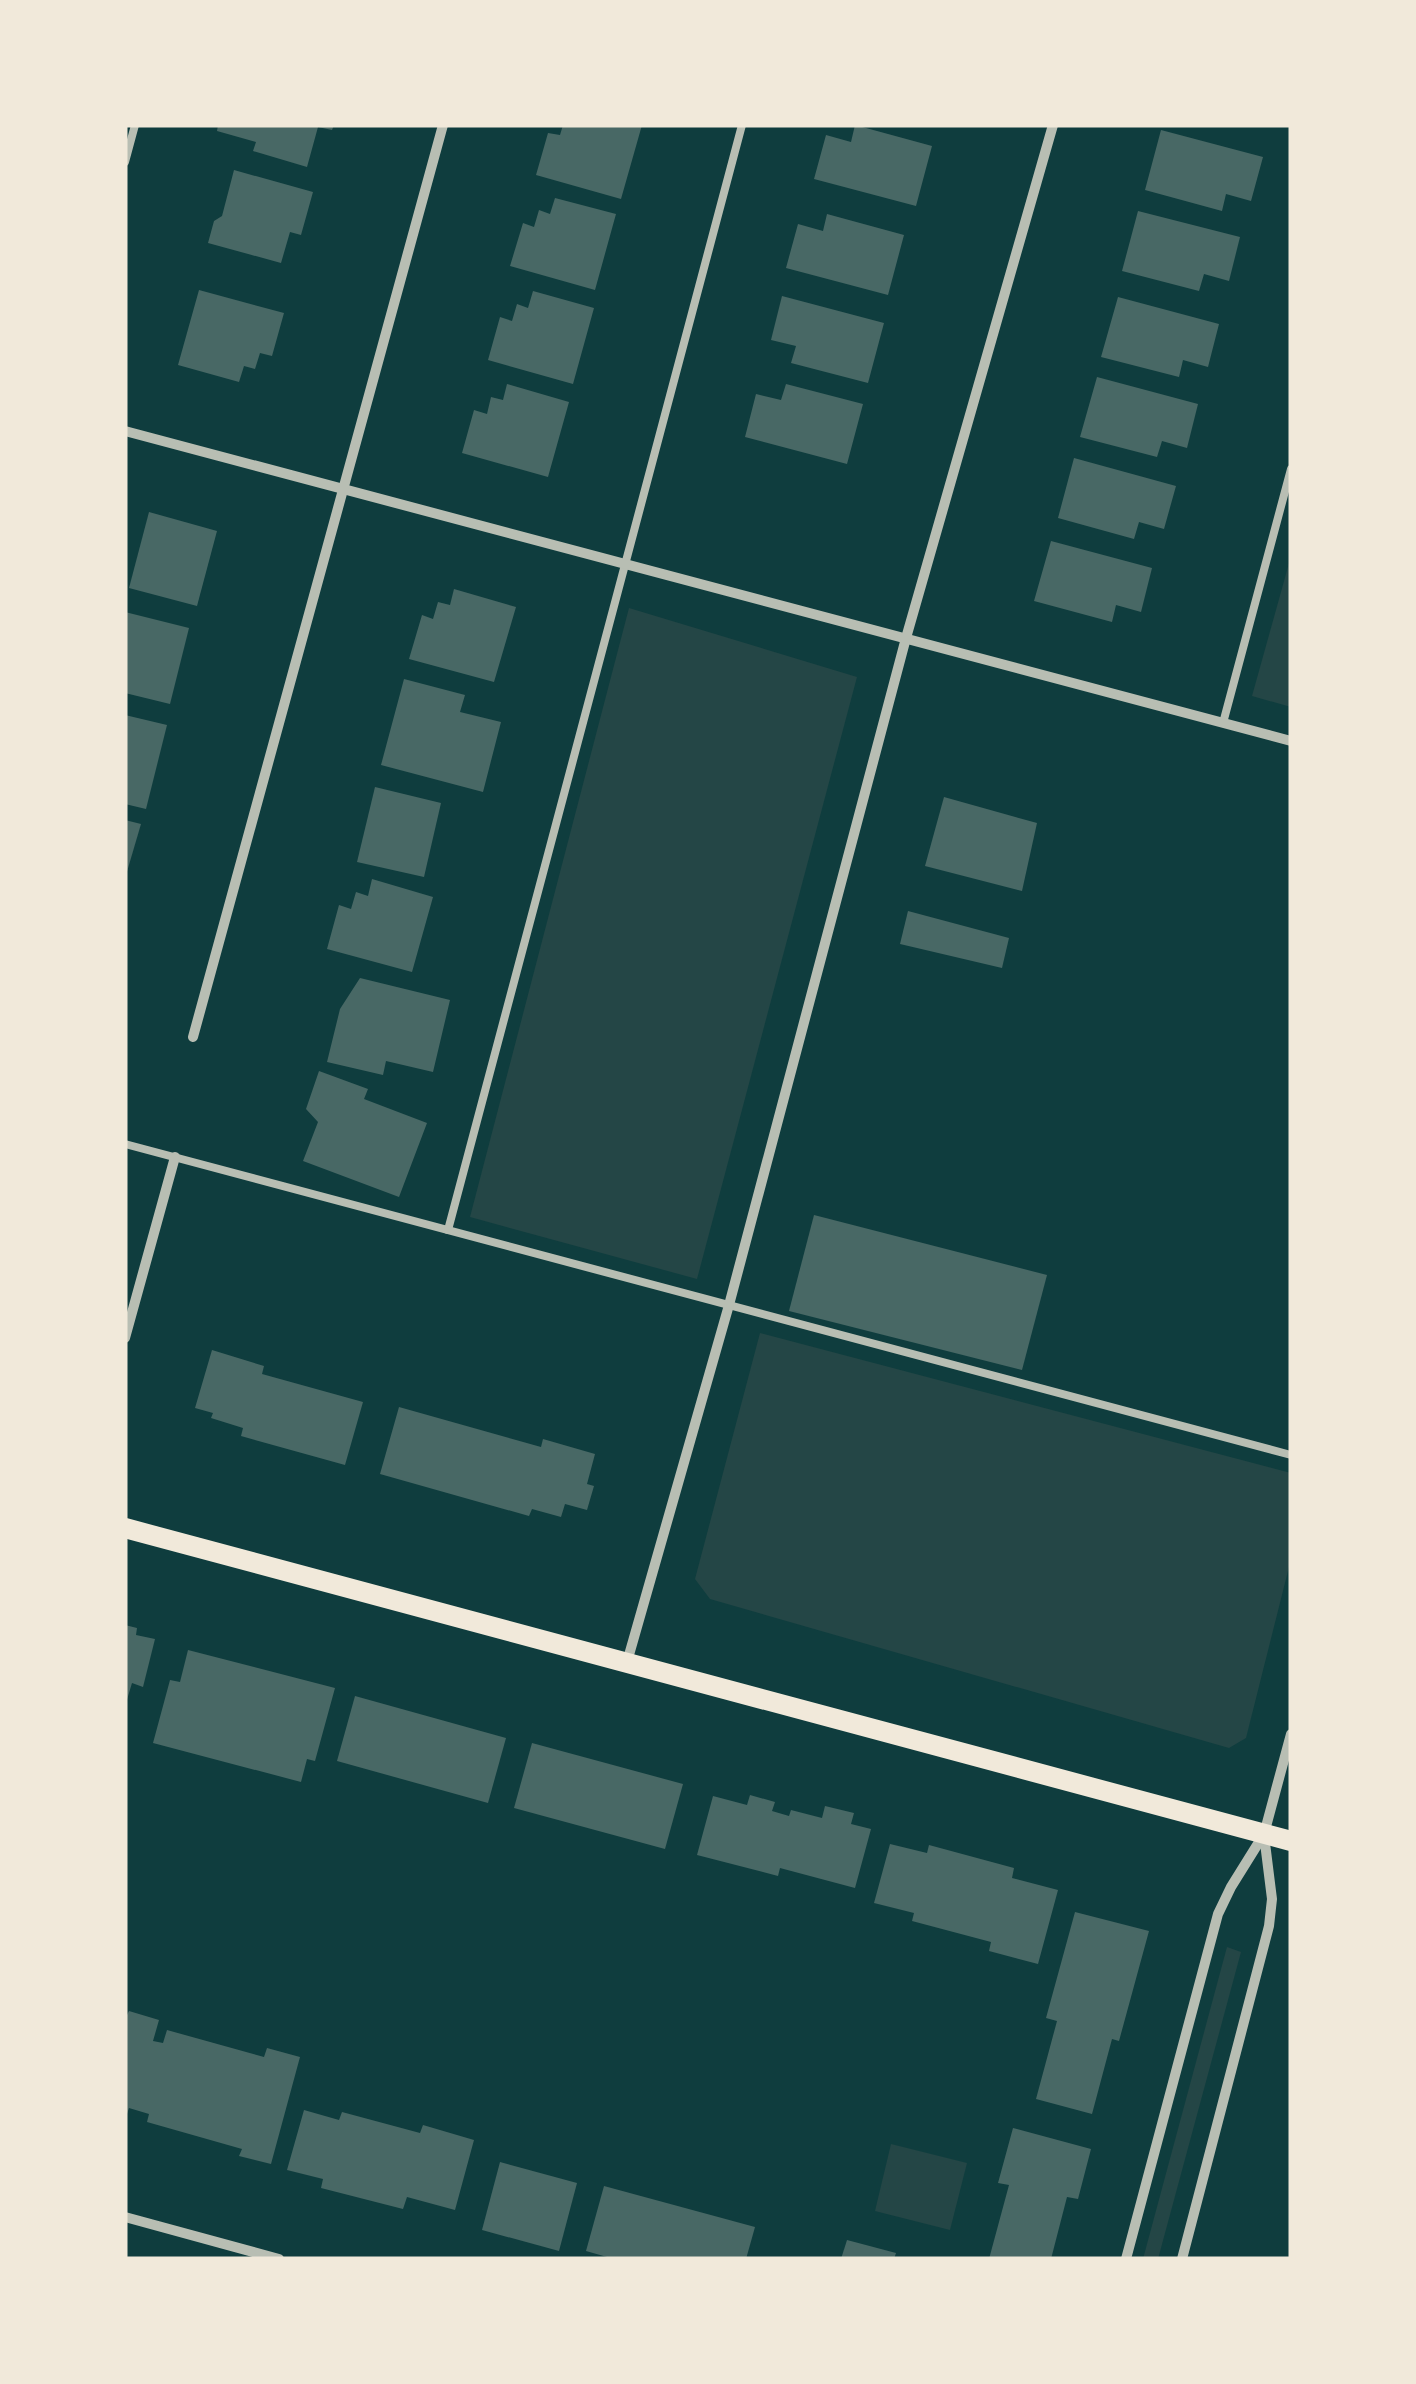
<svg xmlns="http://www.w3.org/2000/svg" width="1416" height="2384" viewBox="0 0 1416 2384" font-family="'Titillium Web',sans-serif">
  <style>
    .green { fill: #244646 }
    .building { fill: #486865 }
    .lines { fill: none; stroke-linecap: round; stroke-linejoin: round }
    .service { stroke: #b8beb3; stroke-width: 8 }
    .minor { stroke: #b8beb3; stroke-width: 10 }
    .secondary { stroke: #f1e9da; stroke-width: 20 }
  </style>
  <rect width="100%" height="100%" fill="#0f3d3e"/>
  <!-- green -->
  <g class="green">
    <polygon points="1291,556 1291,707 1252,696"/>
    <polygon points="629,608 857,677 697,1279 470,1217"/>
    <polygon points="760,1333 1291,1473 1291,1559 1246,1738 1229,1748 710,1599 695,1579"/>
    <polygon points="1227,1947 1241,1952 1158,2259 1143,2259"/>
    <polygon points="891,2144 967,2163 950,2230 875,2211"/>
  </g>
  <!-- building -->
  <g class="building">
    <polygon points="218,125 334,125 332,130 318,127 307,167 253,151 256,142 217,131"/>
    <polygon points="563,125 642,125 621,199 536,175 548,133 560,135"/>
    <polygon points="855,125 932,146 916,206 814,179 826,135 851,142"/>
    <polygon points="1161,130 1263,157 1251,201 1226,194 1222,211 1145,190"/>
    <polygon points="234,170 313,192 301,235 290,232 281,263 208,243 214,221 222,216"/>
    <polygon points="555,198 616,214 595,290 510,266 523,223 534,227 539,210 550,214"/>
    <polygon points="1138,211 1240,237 1229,281 1204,274 1199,291 1122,271"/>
    <polygon points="827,214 904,235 888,295 786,268 798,224 823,231"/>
    <polygon points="199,290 284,313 272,356 260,353 255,369 244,366 239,382 178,365"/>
    <polygon points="533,291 594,308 573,384 488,360 500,317 512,321 517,304 528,308"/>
    <polygon points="782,296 884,323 868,383 791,363 796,346 771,340"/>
    <polygon points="1118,297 1219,324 1208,367 1183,360 1179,377 1101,357"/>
    <polygon points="1097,377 1198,404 1187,448 1162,441 1157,457 1080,437"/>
    <polygon points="507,384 569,402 548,477 462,453 474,410 487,414 491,397 503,400"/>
    <polygon points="786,384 863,404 847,464 745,437 756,394 781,400"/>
    <polygon points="1074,458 1176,486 1164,529 1139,522 1134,539 1058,518"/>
    <polygon points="149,512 217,531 197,606 129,588"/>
    <polygon points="1051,541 1152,568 1141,612 1116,605 1112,622 1034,601"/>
    <polygon points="454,589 516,607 494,682 409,659 422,615 433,619 438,602 450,605"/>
    <polygon points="125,612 189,628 170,704 125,693"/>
    <polygon points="404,679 465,695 460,712 501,722 483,792 381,765"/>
    <polygon points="125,715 167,725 146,809 125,804"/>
    <polygon points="375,787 441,803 424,877 357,862"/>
    <polygon points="944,797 1037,823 1022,891 925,866"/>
    <polygon points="125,820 141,824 126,875 125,875"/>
    <polygon points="372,879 433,897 412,972 327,949 339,905 351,909 356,892 368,896"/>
    <polygon points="908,911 1009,938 1002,968 900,944"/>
    <polygon points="360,978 450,1000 433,1072 386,1061 383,1075 327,1062 340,1009"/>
    <polygon points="319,1071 368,1089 364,1099 427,1123 399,1197 303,1161 318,1122 306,1109"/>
    <polygon points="814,1215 1047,1275 1022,1370 789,1311"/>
    <polygon points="212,1350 264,1366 262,1374 363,1402 345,1465 241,1436 243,1428 211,1418 213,1413 195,1408"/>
    <polygon points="399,1407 541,1447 543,1439 595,1454 587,1484 594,1486 587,1510 565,1504 561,1517 532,1509 529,1516 380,1474"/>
    <polygon points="125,1625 137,1628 136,1635 155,1639 143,1687 132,1683 126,1703"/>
    <polygon points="188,1650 335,1688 315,1761 307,1759 301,1782 153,1743 170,1680 180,1682"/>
    <polygon points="355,1696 506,1738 488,1803 337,1761"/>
    <polygon points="532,1743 683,1784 665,1849 514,1808"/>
    <polygon points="750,1795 775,1802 772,1811 789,1816 791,1810 822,1818 825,1806 854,1813 851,1824 871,1829 855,1888 780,1868 778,1876 697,1855 713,1796 747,1805"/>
    <polygon points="890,1844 927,1853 929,1845 1014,1868 1012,1878 1058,1890 1038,1964 989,1951 991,1942 912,1921 914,1913 874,1903"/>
    <polygon points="1075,1912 1149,1931 1119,2041 1112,2039 1092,2114 1036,2099 1057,2021 1046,2018"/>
    <polygon points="129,2011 159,2020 153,2041 163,2043 167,2030 264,2057 267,2048 300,2057 271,2164 239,2156 242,2149 147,2122 149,2114 129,2108 125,2120 125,2019"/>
    <polygon points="304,2110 339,2120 342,2112 420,2133 423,2125 474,2140 455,2210 407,2197 403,2209 321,2188 323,2179 287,2170"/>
    <polygon points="1013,2128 1091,2149 1078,2199 1067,2197 1051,2259 989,2259 1009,2185 998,2183"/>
    <polygon points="500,2162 577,2183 559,2251 482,2230"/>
    <polygon points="604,2186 755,2227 746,2259 614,2259 586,2251"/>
    <polygon points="847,2240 896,2253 894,2259 841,2259"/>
  </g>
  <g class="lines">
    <!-- service -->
    <g class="service">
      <polyline points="125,162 135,125"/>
      <polyline points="1223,723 1291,469"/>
      <polyline points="125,1144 1291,1455"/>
      <polyline points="448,1230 742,125"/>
    </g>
    <!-- minor -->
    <g class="minor">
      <polyline points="125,431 1291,741"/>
      <polyline points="193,1037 443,125"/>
      <polyline points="125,1338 175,1157"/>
      <polyline points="627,1662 729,1305 906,638 1053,125"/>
      <polyline points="125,2217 279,2259"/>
      <polyline points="1126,2259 1218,1914 1231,1887 1264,1834 1291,1734"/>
      <polyline points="1182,2259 1269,1926 1272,1899 1264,1835"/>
    </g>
    <!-- secondary -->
    <polyline class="secondary" points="125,1528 1291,1841"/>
  </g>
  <!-- border -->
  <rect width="1416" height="2384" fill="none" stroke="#f1e9da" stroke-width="255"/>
</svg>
